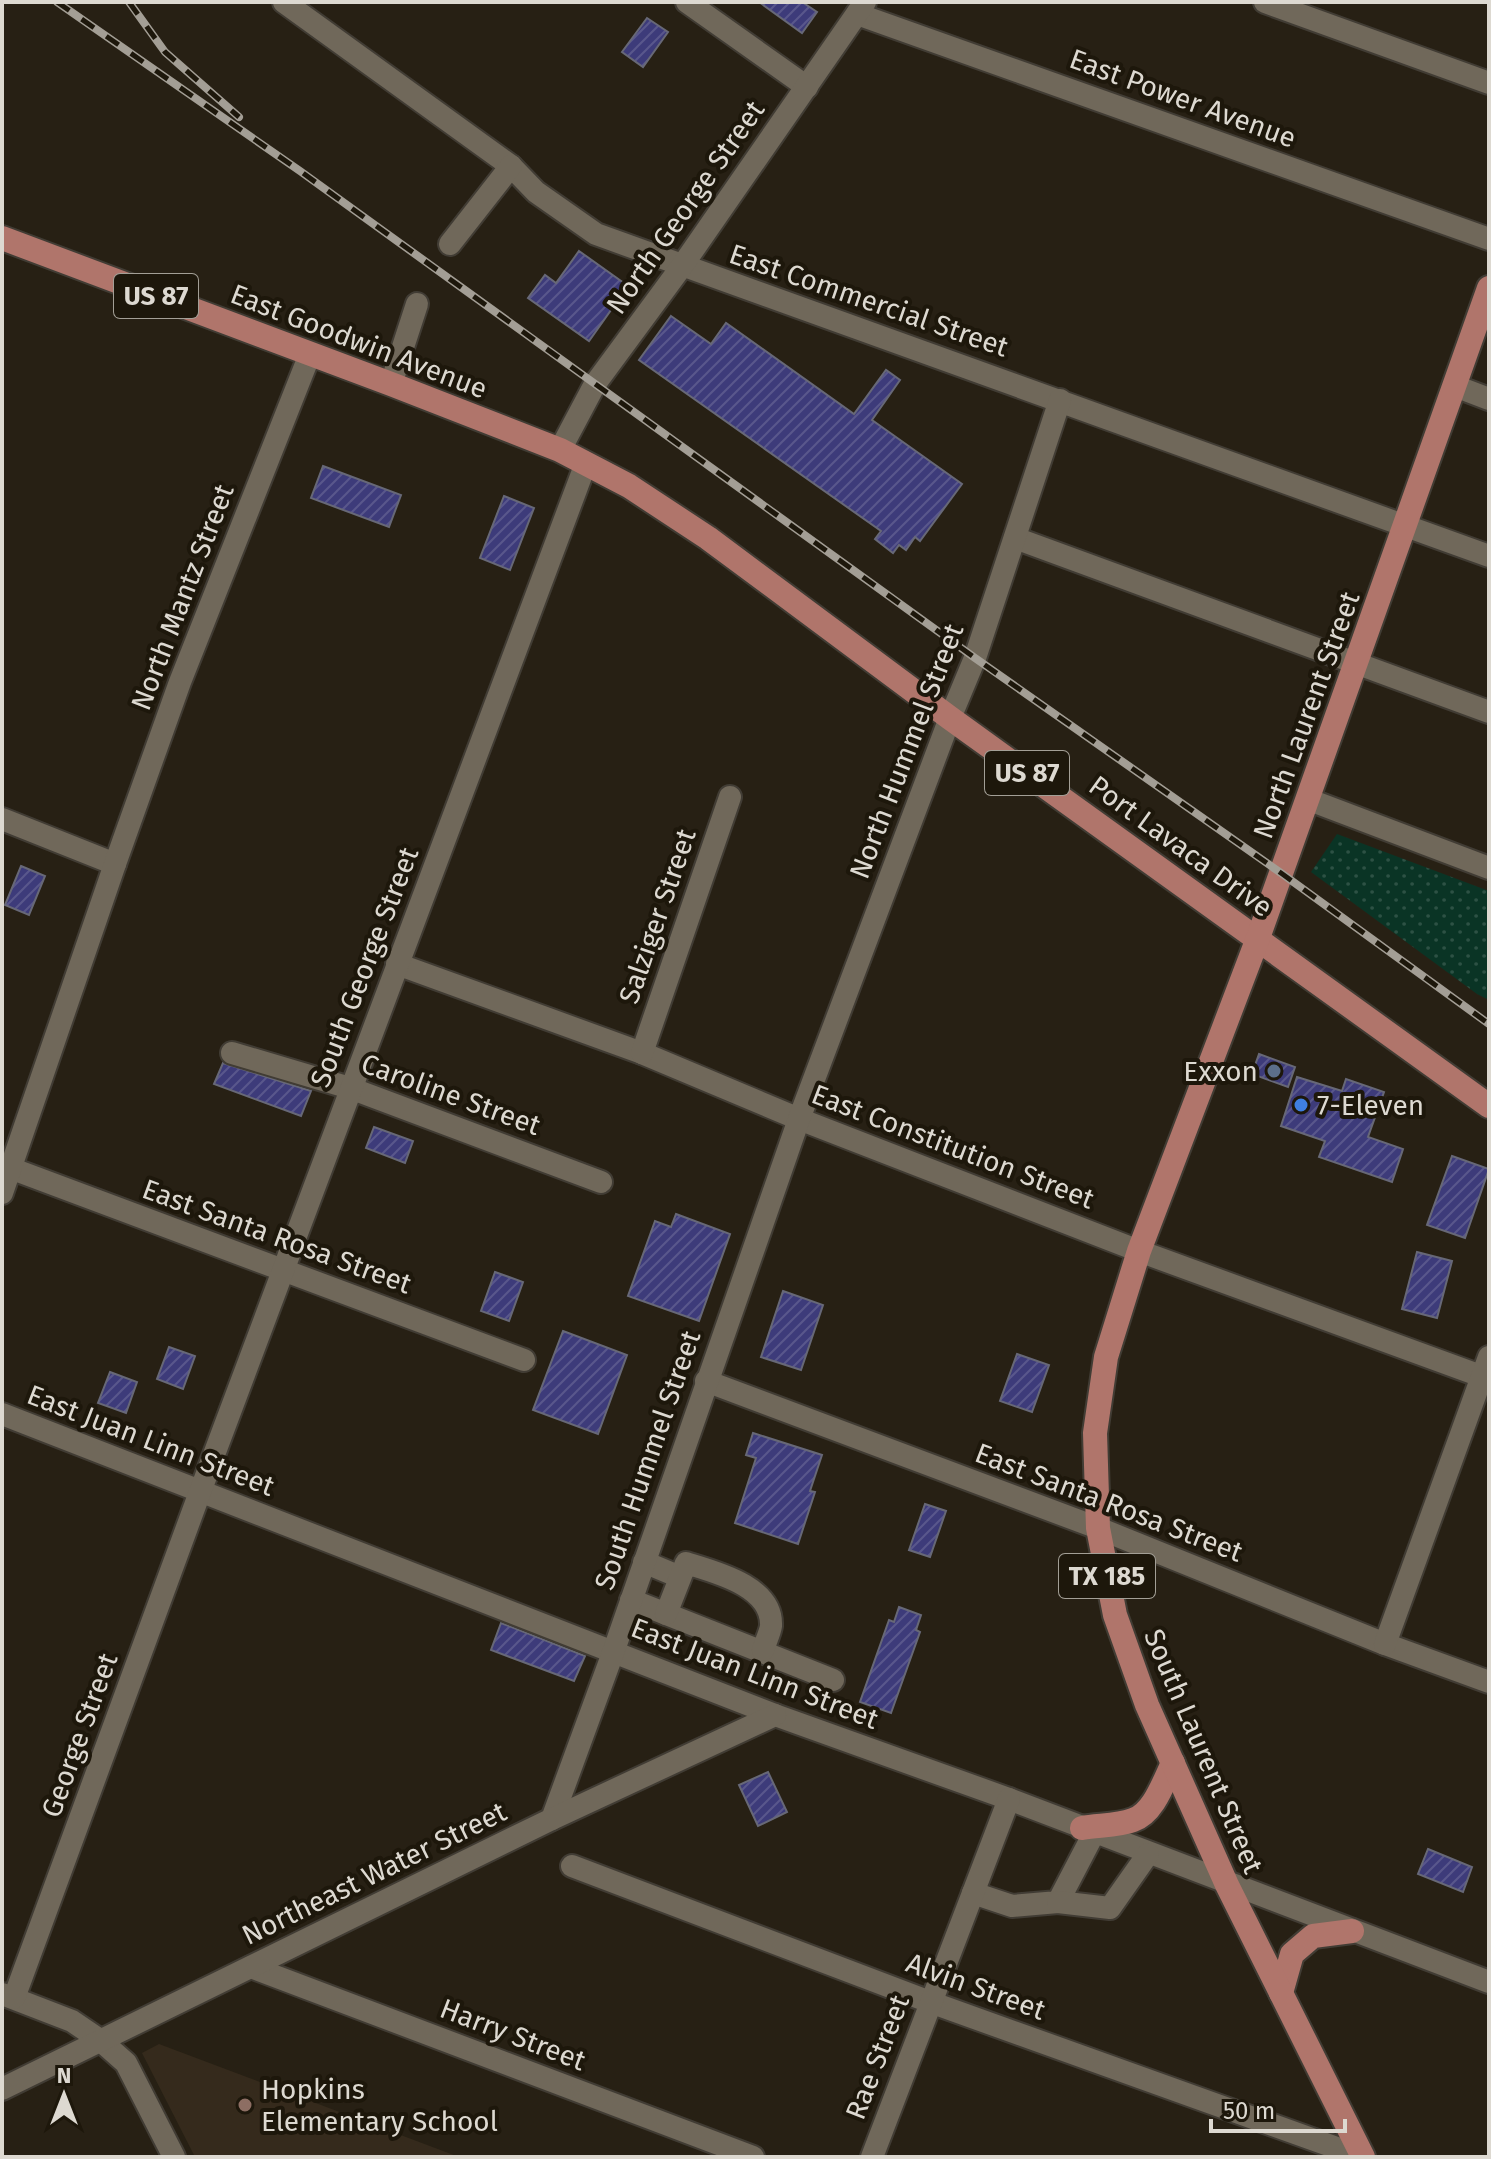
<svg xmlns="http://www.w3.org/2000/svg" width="1491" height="2159" viewBox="0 0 1491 2159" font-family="'Fira Sans',sans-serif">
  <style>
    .education { fill: #352a1c }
    .park { fill: url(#park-dots) }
    .building { fill: url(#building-hatch); stroke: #676877; stroke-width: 2 }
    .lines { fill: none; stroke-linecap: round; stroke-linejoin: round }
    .minor-casing { stroke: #413c34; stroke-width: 26 }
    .major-casing { stroke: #413c34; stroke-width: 28 }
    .minor { stroke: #70685a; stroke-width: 22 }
    .major { stroke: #b0756b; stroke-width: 24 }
    .rail-casing { stroke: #a39e95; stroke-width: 8 }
    .rail { stroke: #1d170b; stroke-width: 5; stroke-dasharray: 15; stroke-linecap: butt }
    .service-dot { fill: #5c6f8a; stroke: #1d170b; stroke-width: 3 }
    .shop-dot { fill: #3f7fe0; stroke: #1d170b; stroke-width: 3 }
    .education-dot { fill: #8d6e63; stroke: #1d170b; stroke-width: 3 }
    .labels { text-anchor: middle; stroke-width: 8; stroke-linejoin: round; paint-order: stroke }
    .shield { fill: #1d170b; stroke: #a39f96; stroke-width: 2 }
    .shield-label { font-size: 26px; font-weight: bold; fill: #ddd9d1 }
    .street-label { font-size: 28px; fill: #ddd9d1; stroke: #1d170b }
    .poi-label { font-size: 28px; fill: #ddd9d1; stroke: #1d170b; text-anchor: start }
  </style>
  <defs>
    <pattern id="park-dots" width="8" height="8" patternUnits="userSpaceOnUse" patternTransform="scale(2)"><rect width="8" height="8" fill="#0a3425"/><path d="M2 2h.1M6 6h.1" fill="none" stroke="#2d5144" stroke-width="1.8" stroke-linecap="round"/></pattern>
    <pattern id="building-hatch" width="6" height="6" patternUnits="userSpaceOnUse" patternTransform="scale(2)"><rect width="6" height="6" fill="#3d3b7a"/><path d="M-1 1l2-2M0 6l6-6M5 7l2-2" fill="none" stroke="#59578c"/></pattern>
  </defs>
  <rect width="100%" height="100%" fill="#272014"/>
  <!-- education -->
  <polygon class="education" points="159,2044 459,2157 195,2157 142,2053"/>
  <!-- park -->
  <polygon class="park" points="1337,834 1489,891 1489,1000 1477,994 1311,872"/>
  <!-- building -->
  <g class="building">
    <polygon points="759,2 802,2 817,12 802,33"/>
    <polygon points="647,18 668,32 643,67 622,52"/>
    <polygon points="579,251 628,286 589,341 528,298 545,275 556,283"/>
    <polygon points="671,316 711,344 726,323 854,414 886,370 900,380 872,420 962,484 920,541 915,537 906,550 899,545 893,553 875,539 881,531 639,360"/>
    <polygon points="323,466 401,495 389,527 311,498"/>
    <polygon points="504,496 534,508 510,570 480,558"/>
    <polygon points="21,866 45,876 29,915 5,905"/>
    <polygon points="1259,1054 1295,1067 1288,1087 1252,1074"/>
    <polygon points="223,1063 311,1091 301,1116 214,1084"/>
    <polygon points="1297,1077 1342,1091 1346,1079 1384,1092 1368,1137 1403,1149 1392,1182 1319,1157 1325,1141 1281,1126"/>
    <polygon points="374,1127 413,1141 405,1163 366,1148"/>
    <polygon points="1452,1156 1489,1169 1465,1238 1427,1225"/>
    <polygon points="676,1214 730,1234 699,1321 628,1296 655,1221 671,1227"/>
    <polygon points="1417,1252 1452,1261 1437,1318 1402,1309"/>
    <polygon points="495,1272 523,1282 509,1321 481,1311"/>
    <polygon points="783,1291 823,1305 801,1370 761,1357"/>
    <polygon points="563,1331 627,1355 598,1434 533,1410"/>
    <polygon points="169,1347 195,1356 183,1389 157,1379"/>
    <polygon points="1017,1354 1049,1365 1032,1412 1000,1401"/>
    <polygon points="110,1372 137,1382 126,1413 98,1403"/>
    <polygon points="753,1433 822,1455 810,1491 815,1492 798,1544 735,1523 756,1458 746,1455"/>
    <polygon points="925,1504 946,1511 930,1557 909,1550"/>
    <polygon points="899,1607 921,1615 916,1630 920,1632 891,1713 860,1702 889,1620 894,1622"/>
    <polygon points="501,1623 585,1656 574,1681 491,1650"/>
    <polygon points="768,1772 787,1812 758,1826 739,1785"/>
    <polygon points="1428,1849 1472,1867 1463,1892 1418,1874"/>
  </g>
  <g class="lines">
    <!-- minor casing -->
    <g class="minor-casing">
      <g id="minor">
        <polyline points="284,2 511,166 536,192 596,234 1489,556"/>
        <polyline points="687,2 807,87"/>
        <polyline points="1265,2 1489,83"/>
        <polyline points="857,14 1489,239"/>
        <polyline points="450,244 511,166"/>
        <polyline points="391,384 417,304"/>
        <polyline points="1455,386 1489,399"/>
        <polyline points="560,450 595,384 682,266 865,2"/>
        <polyline points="1015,538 1489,712"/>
        <polyline points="1307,799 1489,868"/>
        <polyline points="2,819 115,864"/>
        <polyline points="397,964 642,1053 799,1119 1139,1251 1489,1379"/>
        <polyline points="232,1053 350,1088 601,1182"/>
        <polyline points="642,1053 730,797"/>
        <polyline points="10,1168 524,1360"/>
        <polyline points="2,1193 115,864 180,682 310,354"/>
        <polyline points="706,1381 1098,1528 1385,1644 1489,1682"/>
        <polyline points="2,1414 775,1715 1009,1799 1489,1982"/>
        <polyline points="644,1562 680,1577"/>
        <polyline points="631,1600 833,1680"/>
        <path d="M666 1614 686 1563C715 1572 773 1586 771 1626 770 1633 765 1643 763 1650"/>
        <polyline points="1385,1644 1489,1357"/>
        <polyline points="552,1819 614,1650 799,1119 950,718 975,658 1060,400"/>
        <polyline points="572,1866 930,2002 1362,2157"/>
        <polyline points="973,1893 1012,1906 1058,1902 1094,1833"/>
        <polyline points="1058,1902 1110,1908 1148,1854"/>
        <polyline points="251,1967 753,2157"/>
        <polyline points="2,1994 72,2021 100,2040 126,2063 174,2157"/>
        <polyline points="14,1998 200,1492 586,463"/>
        <polyline points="2,2089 552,1819 775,1715"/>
        <polyline points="872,2157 1009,1799"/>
      </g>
    </g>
    <!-- major casing -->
    <g class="major-casing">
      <g id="major">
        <polyline points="2,238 391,384 560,450 629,486 708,538 950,718 1489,1106"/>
        <path d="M1082 1828C1098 1825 1118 1826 1133 1820 1154 1813 1164 1781 1173 1763"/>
        <polyline points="1281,1993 1292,1954 1313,1936 1352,1931"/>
        <polyline points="1363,2157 1227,1885 1147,1705 1115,1615 1098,1528 1095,1433 1106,1357 1139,1251 1258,938 1489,288"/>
      </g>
    </g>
    <!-- minor -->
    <use href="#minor" class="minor"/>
    <!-- major -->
    <use href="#major" class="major"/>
    <!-- rail casing -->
    <g class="rail-casing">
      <g id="rail">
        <polyline points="57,2 300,171 975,658 1281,873 1489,1024"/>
        <polyline points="129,2 165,52 239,117"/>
      </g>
    </g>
    <!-- rail -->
    <use href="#rail" class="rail"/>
  </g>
  <!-- markers -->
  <circle class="service-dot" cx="1274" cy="1071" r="8"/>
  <circle class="shop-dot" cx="1301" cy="1105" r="8"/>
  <circle class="education-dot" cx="245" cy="2105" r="8"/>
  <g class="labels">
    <!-- shield labels -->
    <g class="shield">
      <rect x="114" y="274" width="84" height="44" rx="6"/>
      <rect x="985" y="751" width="84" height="44" rx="6"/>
      <rect x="1059" y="1554" width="96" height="44" rx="6"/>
    </g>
    <g class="shield-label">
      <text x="156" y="305">US 87</text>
      <text x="1027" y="782">US 87</text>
      <text x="1107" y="1585">TX 185</text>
    </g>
    <!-- street labels -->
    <g class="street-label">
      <text transform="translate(1183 98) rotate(20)" y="10">East Power Avenue</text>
      <text transform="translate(685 207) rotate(-55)" y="10">North George Street</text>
      <text transform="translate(869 300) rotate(19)" y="10">East Commercial Street</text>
      <text transform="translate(359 341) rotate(21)" y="10">East Goodwin Avenue</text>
      <text transform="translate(182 597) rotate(-69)" y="10">North Mantz Street</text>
      <text transform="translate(1306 715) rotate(-70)" y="10">North Laurent Street</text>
      <text transform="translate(906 751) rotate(-69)" y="10">North Hummel Street</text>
      <text transform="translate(1181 846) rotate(36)" y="10">Port Lavaca Drive</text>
      <text transform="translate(657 916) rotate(-71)" y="10">Salziger Street</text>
      <text transform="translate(364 967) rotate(-69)" y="10">South George Street</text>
      <text transform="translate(451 1094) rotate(20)" y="10">Caroline Street</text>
      <text transform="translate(953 1146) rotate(21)" y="10">East Constitution Street</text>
      <text transform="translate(277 1236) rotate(20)" y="10">East Santa Rosa Street</text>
      <text transform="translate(151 1440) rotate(21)" y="10">East Juan Linn Street</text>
      <text transform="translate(647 1460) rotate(-71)" y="10">South Hummel Street</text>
      <text transform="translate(1109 1502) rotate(21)" y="10">East Santa Rosa Street</text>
      <text transform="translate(755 1673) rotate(21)" y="10">East Juan Linn Street</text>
      <text transform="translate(79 1735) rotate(-70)" y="10">George Street</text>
      <text transform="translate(1204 1751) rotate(67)" y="10">South Laurent Street</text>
      <text transform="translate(374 1873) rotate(-26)" y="10">Northeast Water Street</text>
      <text transform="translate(976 1986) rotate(20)" y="10">Alvin Street</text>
      <text transform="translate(513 2034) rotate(21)" y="10">Harry Street</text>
      <text transform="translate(877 2057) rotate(-69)" y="10">Rae Street</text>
    </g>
    <!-- poi labels -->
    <g class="poi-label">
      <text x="1258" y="1081" text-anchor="end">Exxon</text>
      <text x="1317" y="1115">7-Eleven</text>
      <text x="261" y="2099">Hopkins<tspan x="261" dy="32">Elementary School</tspan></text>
    </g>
  </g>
  <!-- border -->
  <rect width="1491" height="2159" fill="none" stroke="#ddd9d1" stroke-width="8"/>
  <!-- north arrow -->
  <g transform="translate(64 2095)" stroke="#1d170b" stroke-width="6" paint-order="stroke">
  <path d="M0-6L14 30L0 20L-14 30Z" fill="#ddd9d1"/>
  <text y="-12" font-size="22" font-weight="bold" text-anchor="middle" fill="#ddd9d1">N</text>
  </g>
  <!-- scale -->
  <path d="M1211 2119v12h134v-12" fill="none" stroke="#ddd9d1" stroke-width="4"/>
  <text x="1223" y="2119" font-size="24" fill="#ddd9d1" stroke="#1d170b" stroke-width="6" paint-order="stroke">50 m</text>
</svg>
